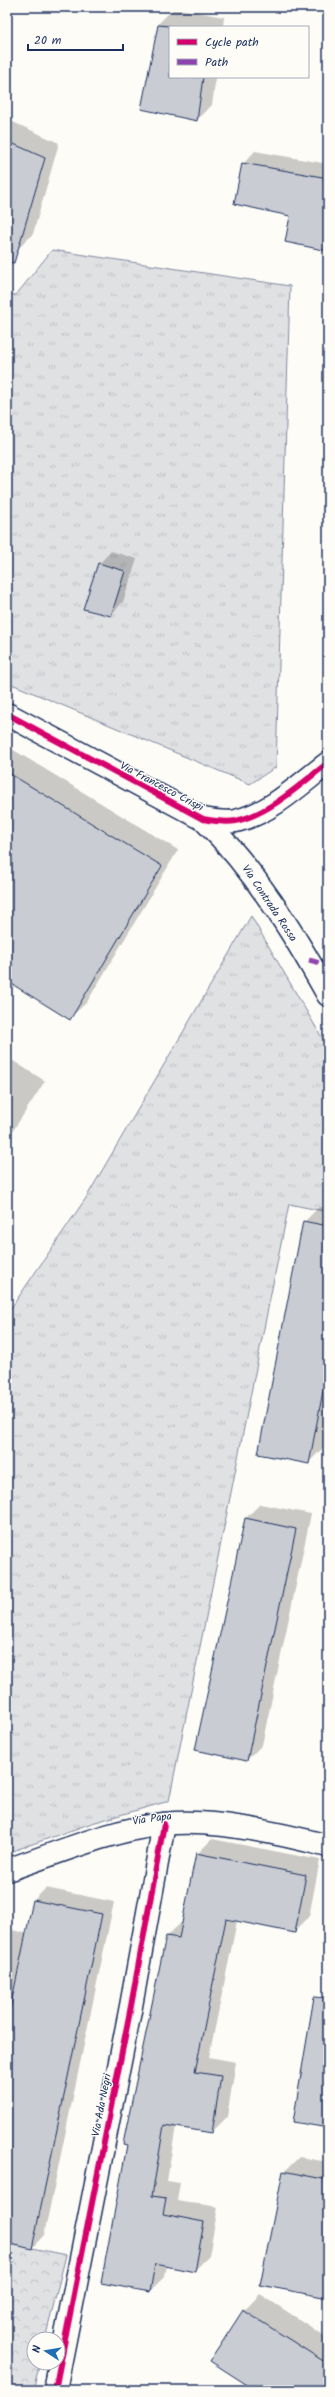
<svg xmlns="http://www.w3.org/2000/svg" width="335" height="2397" viewBox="0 0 335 2397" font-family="Kalam,sans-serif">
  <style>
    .grass { fill: url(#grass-tufts); stroke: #7e88a0 }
    .forest { fill: url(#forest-crowns); stroke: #7e88a0 }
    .shadow { fill: #0003 }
    .building { fill: #c9ccd3; stroke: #1b2f5e }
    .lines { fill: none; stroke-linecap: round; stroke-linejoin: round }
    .minor-casing { stroke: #1b2f5e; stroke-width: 25 }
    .minor { stroke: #fdfcf7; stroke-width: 22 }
    .quiet { stroke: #8e44ad; stroke-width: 5; stroke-dasharray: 10 5; stroke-linecap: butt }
    .cycleway-casing { stroke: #fdfcf7; stroke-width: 8 }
    .cycleway { stroke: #d6006c; stroke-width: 6 }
    .labels { text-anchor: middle; stroke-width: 3; stroke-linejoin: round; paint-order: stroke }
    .street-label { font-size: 11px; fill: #1b2f5e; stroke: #fdfcf7 }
  </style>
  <defs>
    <pattern id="grass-tufts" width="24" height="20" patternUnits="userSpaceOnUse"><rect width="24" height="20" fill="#e0e1e3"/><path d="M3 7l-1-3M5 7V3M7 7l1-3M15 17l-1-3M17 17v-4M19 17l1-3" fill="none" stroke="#c0c1c5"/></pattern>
    <pattern id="forest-crowns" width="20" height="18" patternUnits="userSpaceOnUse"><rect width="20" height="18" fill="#e0e1e3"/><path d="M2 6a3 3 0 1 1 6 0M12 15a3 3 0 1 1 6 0" fill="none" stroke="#c0c1c5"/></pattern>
  </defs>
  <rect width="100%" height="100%" fill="#fdfcf7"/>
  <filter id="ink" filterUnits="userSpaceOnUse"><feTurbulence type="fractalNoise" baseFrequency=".025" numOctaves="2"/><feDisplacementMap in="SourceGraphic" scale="8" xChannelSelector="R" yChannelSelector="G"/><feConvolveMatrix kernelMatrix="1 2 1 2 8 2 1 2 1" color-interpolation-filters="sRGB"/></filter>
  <g filter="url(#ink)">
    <!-- grass -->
    <g class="grass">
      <polygon points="52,250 290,286 276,767 250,784 7,682 7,294 16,295"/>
      <polygon points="251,916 328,1048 328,1212 289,1204 169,1801 92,1823 7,1853 7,1314 86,1198"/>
    </g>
    <!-- forest -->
    <polygon class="forest" points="7,2243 66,2255 45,2339 34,2339 34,2363 40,2363 33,2390 7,2390"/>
    <!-- shadow -->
    <g class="shadow">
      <polygon points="174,8 224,17 223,27 170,27 170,77 216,77 212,105 197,120 142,108 159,23"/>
      <polygon points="13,122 59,143 33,234 18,249 7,245 7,128"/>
      <polygon points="255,151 328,164 328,250 291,215 243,164"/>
      <polygon points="111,551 137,559 123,602 111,615 99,564"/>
      <polygon points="7,746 178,850 87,1002 70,1018 7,980"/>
      <polygon points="7,1057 45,1081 7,1140"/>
      <polygon points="319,1207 328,1208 328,1424 323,1448 308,1463 304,1222"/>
      <polygon points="260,1504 311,1514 262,1745 247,1760 245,1519"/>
      <polygon points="212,1839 320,1860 309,1917 294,1932 237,1921 209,2057 236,2062 227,2117 212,2132 176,2126 167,2181 180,2183 177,2200 218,2207 209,2256 194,2271 167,2266 165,2276 150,2291 128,2144 125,2144 167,1936 183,1921 197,1854"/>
      <polygon points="46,1888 114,1902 44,2235 32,2248 7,2242 7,1929 27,1933 34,1900"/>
      <polygon points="299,2157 328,2162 328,2297 284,2172"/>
      <polygon points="260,2294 328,2338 328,2390 257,2390 244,2311"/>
    </g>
    <!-- building -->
    <g class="building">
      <polygon points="158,25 170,26 170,77 203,77 197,121 141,109"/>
      <polygon points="7,141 45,158 14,263 7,262"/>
      <polygon points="242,163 328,178 328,251 285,242 290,216 234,204"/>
      <polygon points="98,563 125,571 111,616 83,609"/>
      <polygon points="7,772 162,866 70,1020 7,981"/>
      <polygon points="303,1221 328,1226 328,1365 309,1464 258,1454"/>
      <polygon points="245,1518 296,1529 247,1761 195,1750"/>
      <polygon points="196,1853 306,1875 295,1933 226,1919 195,2072 221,2076 212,2133 164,2125 152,2196 166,2198 163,2214 204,2222 195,2272 155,2264 150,2292 101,2283 127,2145 123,2144 166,1936 179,1938"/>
      <polygon points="33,1900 102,1914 32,2249 7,2243 7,2023"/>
      <polygon points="314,1997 328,1998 328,2128 293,2122"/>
      <polygon points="283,2171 328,2180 328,2298 260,2285"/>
      <polygon points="243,2310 328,2364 328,2390 255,2390 210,2361"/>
    </g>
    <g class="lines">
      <!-- minor casing -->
      <g class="minor-casing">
        <g id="minor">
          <path d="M7 714 203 819C214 821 225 823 236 821 271 813 300 784 328 763"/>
          <path d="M203 819C254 869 293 932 328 995"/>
          <path d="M7 1870C58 1853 110 1830 164 1824 211 1818 282 1834 328 1846"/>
          <polyline points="55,2390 131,2006 164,1824"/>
        </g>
      </g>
      <!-- minor -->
      <use href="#minor" class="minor"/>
      <!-- quiet -->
      <polyline class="quiet" points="309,960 328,965"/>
      <!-- cycleway casing -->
      <g class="cycleway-casing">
        <g id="cycleway">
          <path d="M7 714 203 819C214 821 225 823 236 821 271 813 300 784 328 763"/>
          <polyline points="55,2390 131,2006 164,1824"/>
        </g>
      </g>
      <!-- cycleway -->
      <use href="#cycleway" class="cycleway"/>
    </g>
  </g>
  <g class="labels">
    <!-- street labels -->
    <g class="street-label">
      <text transform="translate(162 786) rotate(28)" y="4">Via Francesco Crispi</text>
      <text transform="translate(270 903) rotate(56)" y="4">Via Contrada Rossa</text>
      <text transform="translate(152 1818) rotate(-8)" y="4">Via Papa</text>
      <text transform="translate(101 2105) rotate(-79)" y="4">Via Ada Negri</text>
    </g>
  </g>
  <!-- margin -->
  <rect width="335" height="2397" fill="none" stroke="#fdfcf7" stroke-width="24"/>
  <rect x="12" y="12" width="311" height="2373" fill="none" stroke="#1b2f5e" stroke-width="1.5" filter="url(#ink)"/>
  <!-- legend -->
  <rect x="169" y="26" width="140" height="52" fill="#fdfcf7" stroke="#a3aaba"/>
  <rect x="177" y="39" width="20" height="6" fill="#d6006c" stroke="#a3aaba"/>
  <text x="205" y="46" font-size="12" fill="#1b2f5e">Cycle path</text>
  <rect x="177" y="59" width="20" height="6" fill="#8e44ad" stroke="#a3aaba"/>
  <text x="205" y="66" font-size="12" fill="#1b2f5e">Path</text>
  <!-- north arrow -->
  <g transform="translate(46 2351) rotate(282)"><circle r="19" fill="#fdfcf7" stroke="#a3aaba"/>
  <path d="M0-3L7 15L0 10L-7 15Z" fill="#1f6fb2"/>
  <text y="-6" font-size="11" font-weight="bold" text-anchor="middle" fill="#1b2f5e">N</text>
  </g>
  <!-- scale -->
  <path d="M28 44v6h95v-6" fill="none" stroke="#1b2f5e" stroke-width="2"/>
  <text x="34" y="44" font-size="12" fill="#1b2f5e" stroke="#fdfcf7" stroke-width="3" paint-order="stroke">20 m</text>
</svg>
